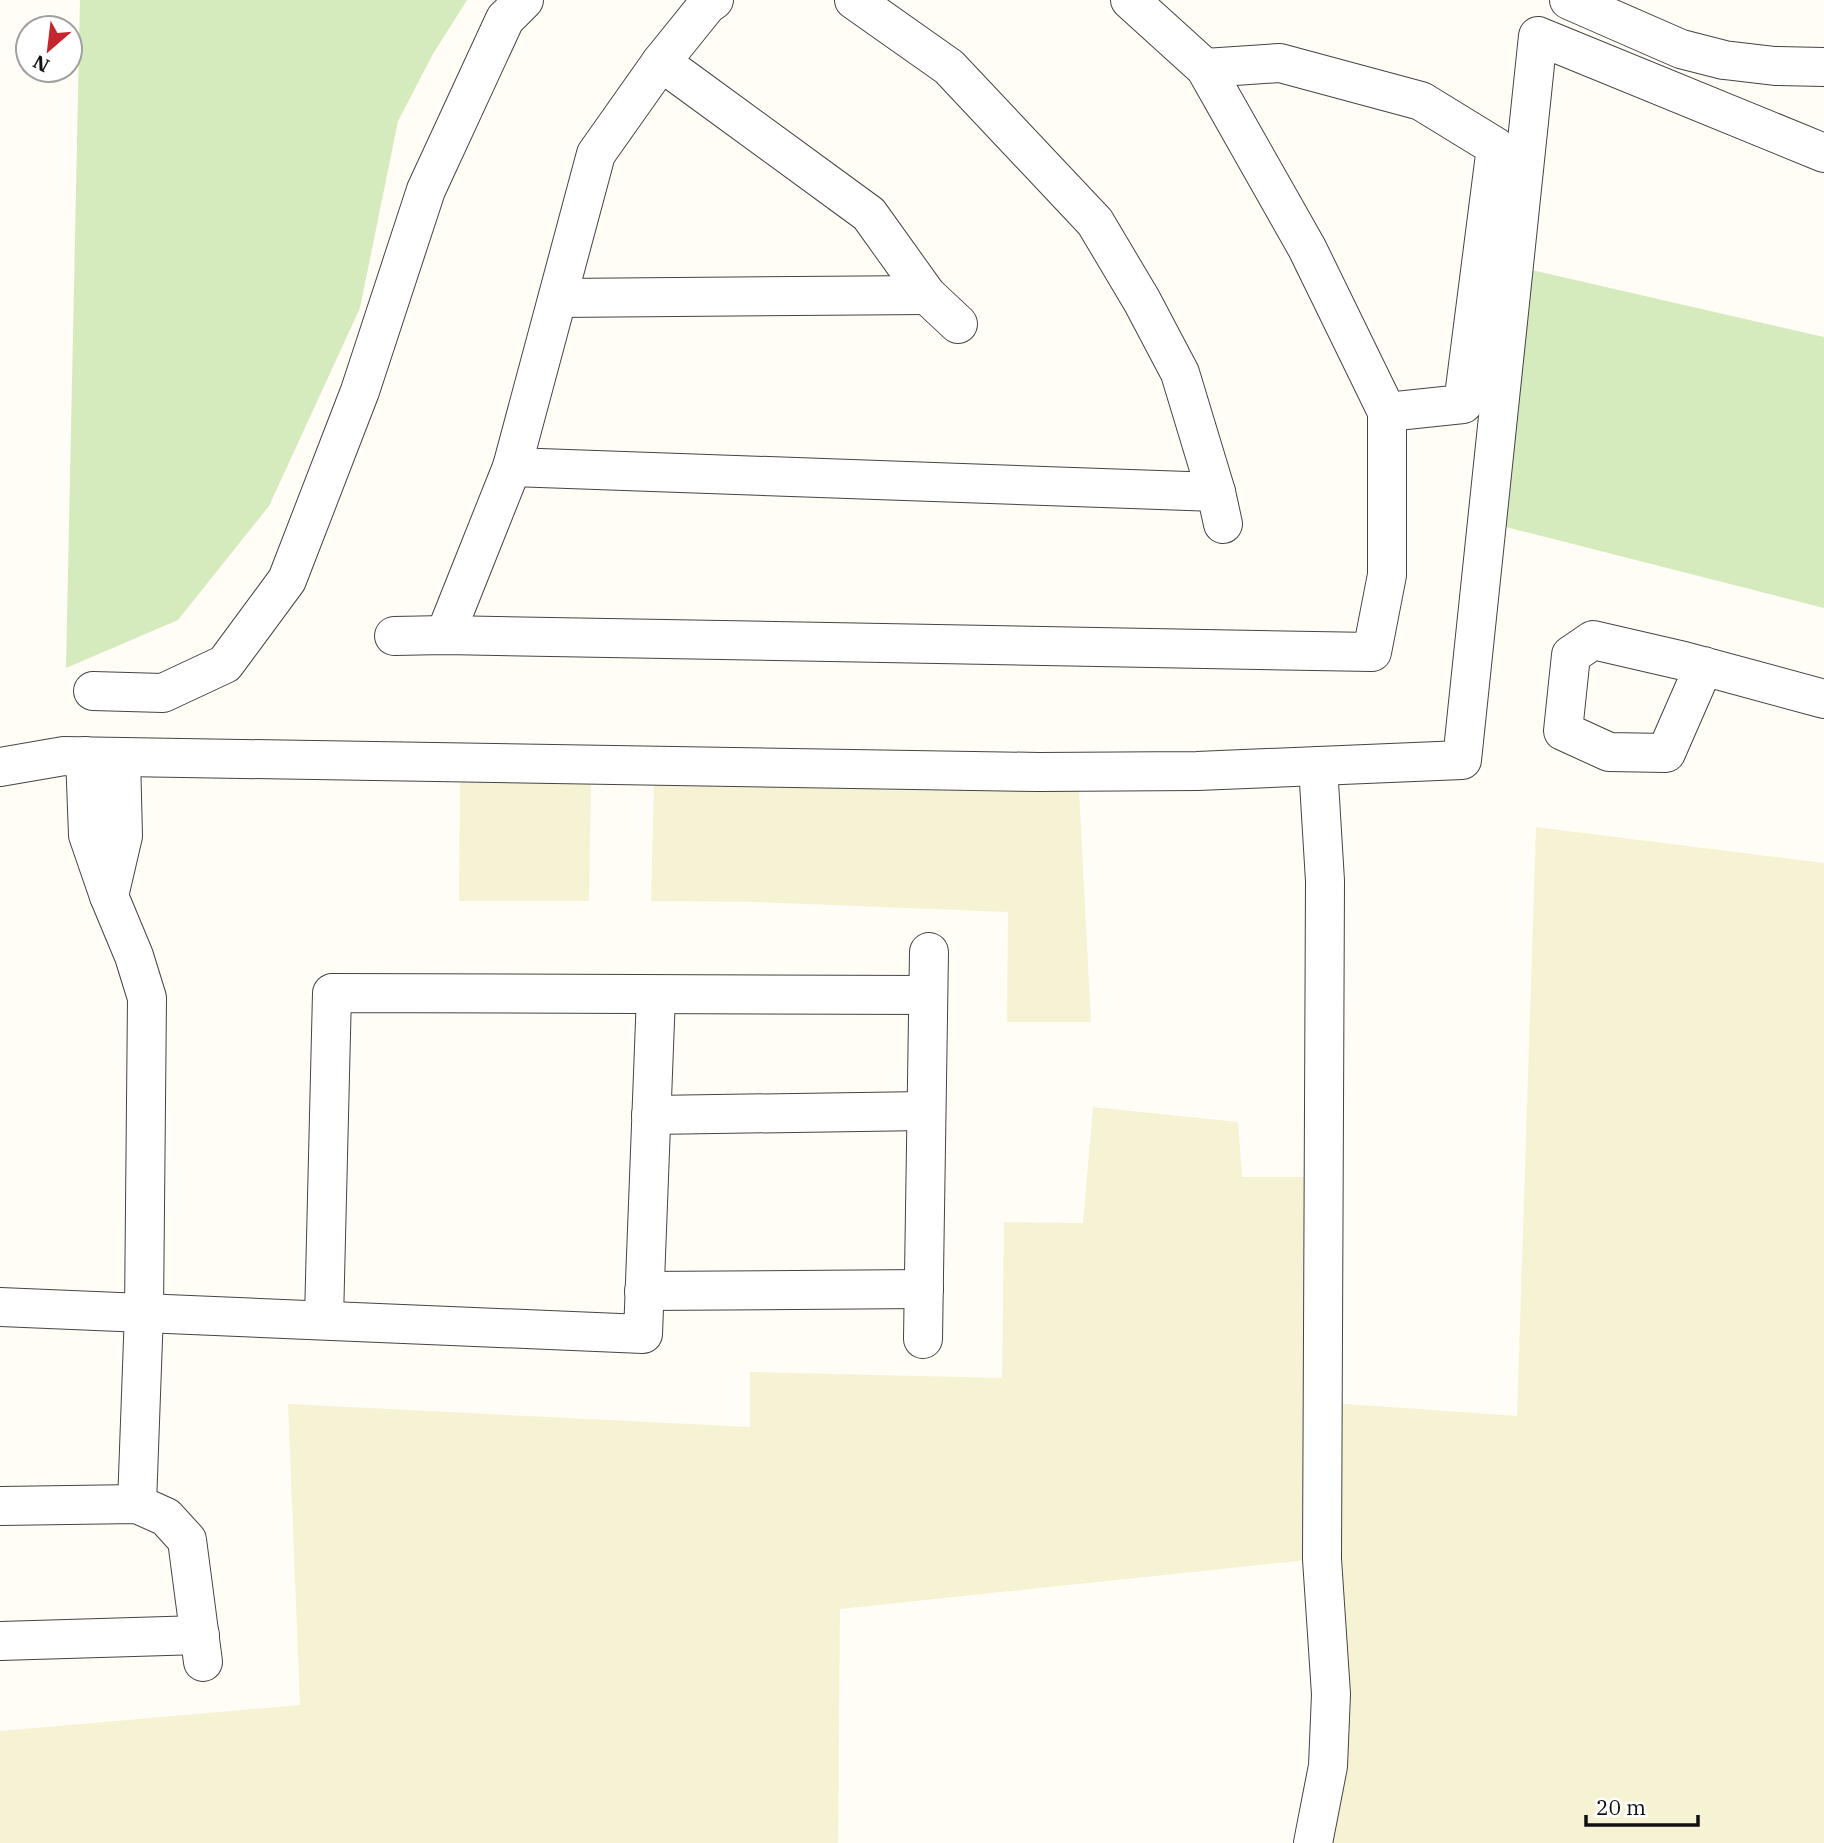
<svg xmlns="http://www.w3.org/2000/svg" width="1824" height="1843" viewBox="0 0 1824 1843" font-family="'IBM Plex Serif',serif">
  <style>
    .farmland { fill: #f6f3d4 }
    .green { fill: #d5ebbd }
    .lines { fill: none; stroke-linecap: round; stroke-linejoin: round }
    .minor-casing { stroke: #444; stroke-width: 40 }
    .minor { stroke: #fff; stroke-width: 38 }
  </style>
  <rect width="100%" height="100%" fill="#fffdf5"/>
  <!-- farmland -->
  <g class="farmland">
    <polygon points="460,774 591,778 589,901 459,901"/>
    <polygon points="654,780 1079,788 1091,1022 1007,1022 1008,912 756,902 651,901"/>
    <polygon points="1536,827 1824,863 1824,1843 1328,1843 1333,1403 1517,1416"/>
    <polygon points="1093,1107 1238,1122 1242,1177 1310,1177 1307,1560 840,1609 838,1843 0,1843 0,1731 300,1705 288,1404 750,1427 750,1372 1002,1378 1004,1222 1083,1223"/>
  </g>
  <!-- green -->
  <g class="green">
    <polygon points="80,0 467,0 433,54 398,121 360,308 269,506 178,620 66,668"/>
    <polygon points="1523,268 1824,337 1824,608 1498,525"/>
  </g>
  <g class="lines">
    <!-- minor casing -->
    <g class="minor-casing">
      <g id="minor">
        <polyline points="854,0 949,67 1095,222 1142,301 1180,373 1216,492 1223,524"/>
        <polyline points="1569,0 1681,49 1724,60 1775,66 1824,67"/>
        <polyline points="661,62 869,214 927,295 958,324"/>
        <polyline points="1205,68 1280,63 1421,101 1496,147 1463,404 1387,412"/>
        <polyline points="558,298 927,295"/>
        <polyline points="512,467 1216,492"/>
        <polyline points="445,635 512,467 596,154 661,62 707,5 714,0"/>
        <polyline points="394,636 445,635 1372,652 1387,575 1387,412 1307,248 1205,68 1130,0"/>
        <polyline points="1704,666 1666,753 1609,752 1563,731 1571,655 1593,640 1684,661 1824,699"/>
        <polyline points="93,691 163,693 225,664 287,580 360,391 426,190 505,19 524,0"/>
        <polyline points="85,756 88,835 109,896 134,956 147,998 144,1312 137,1504"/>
        <polyline points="0,767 64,756 1039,772 1197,771 1462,760 1538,36 1824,153"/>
        <polyline points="109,896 123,836 121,757"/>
        <polyline points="651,1115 926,1111"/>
        <polyline points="644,1291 924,1289"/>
        <polyline points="0,1307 643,1334 656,995"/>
        <polyline points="324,1320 332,993 928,995"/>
        <polyline points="923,1339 929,952"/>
        <polyline points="0,1506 137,1504 166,1517 187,1540 203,1662"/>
        <polyline points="0,1641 200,1635"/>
        <polyline points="1313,1843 1328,1766 1331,1694 1322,1559 1325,881 1318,766"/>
      </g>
    </g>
    <!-- minor -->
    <use href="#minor" class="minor"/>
  </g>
  <!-- north arrow -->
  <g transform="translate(49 49) rotate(208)"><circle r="33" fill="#ffffff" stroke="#a0a0a0" stroke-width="2"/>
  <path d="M0-5L12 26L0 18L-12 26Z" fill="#c4262e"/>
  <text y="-10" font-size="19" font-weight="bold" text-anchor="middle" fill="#111111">N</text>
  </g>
  <!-- scale -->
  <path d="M1586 1815v10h112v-10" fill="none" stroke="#111111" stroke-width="3.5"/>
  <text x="1596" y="1815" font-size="21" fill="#111111" stroke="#ffffff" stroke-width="5" paint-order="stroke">20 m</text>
</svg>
